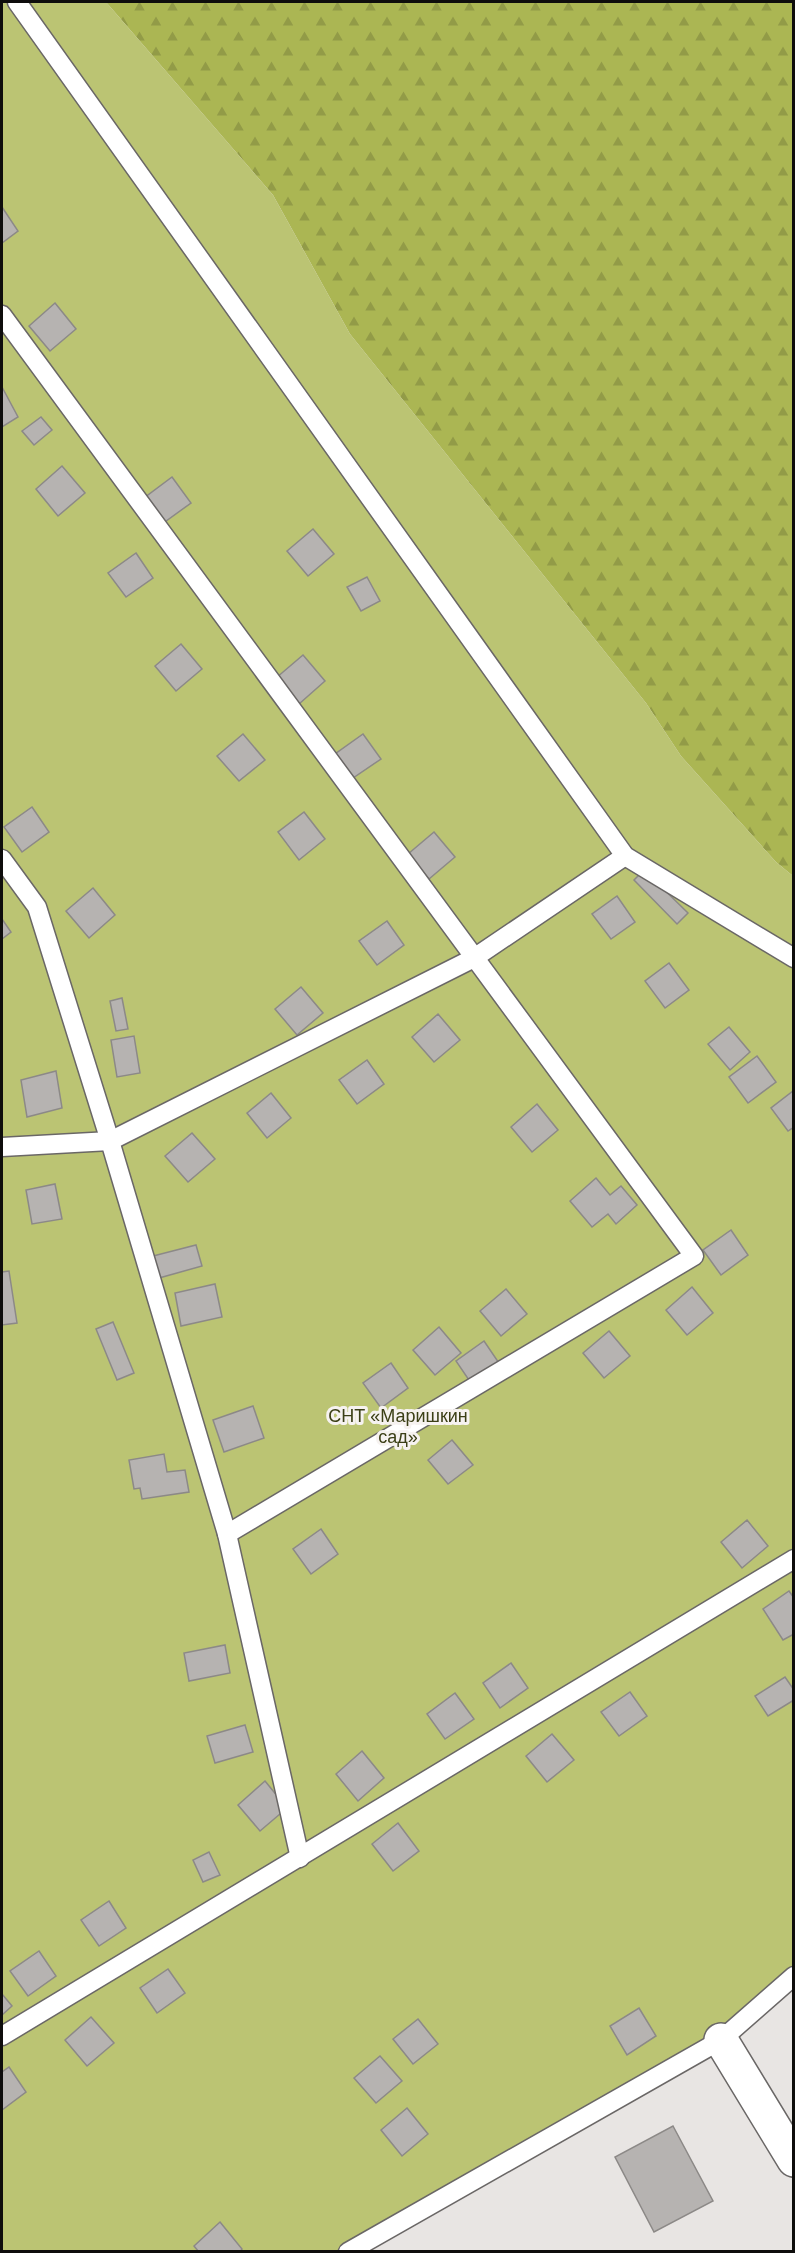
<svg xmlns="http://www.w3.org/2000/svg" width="795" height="2253" viewBox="0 0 795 2253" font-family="Arial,sans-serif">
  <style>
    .forest { fill: url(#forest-firs) }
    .garden { fill: #bbc473 }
    .building { fill: #b6b3b1; stroke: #8c8987; stroke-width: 1.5 }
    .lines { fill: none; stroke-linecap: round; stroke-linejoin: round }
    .service-casing { stroke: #6a6766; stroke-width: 21 }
    .minor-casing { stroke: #6a6766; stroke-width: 36 }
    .service { stroke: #fff; stroke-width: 18 }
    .minor { stroke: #fff; stroke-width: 33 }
    .labels { text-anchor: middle; stroke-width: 6; stroke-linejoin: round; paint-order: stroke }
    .park-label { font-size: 18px; fill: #3b3f16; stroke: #f6f2f0 }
  </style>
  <defs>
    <pattern id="forest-firs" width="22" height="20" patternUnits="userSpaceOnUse" patternTransform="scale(1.5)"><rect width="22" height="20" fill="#abb653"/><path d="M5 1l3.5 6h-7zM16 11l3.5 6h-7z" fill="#929b47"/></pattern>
  </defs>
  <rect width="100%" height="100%" fill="#e8e5e3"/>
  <!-- forest -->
  <polygon class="forest" points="106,2 793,2 793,876 776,862 681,756 646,703 350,334 273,195"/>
  <!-- garden -->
  <polygon class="garden" points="2,2 106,2 273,195 350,334 646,703 681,756 776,862 793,876 794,1976 721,2040 348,2251 2,2252"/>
  <!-- building -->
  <g class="building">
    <polygon points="2,207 18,231 2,243"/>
    <polygon points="55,303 76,329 50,351 29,326"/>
    <polygon points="2,387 18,417 2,427"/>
    <polygon points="41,417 52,430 34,445 22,431"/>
    <polygon points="62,466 85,493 58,516 36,489"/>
    <polygon points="172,477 191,503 162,524 144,498"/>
    <polygon points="313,529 334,554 308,576 287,551"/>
    <polygon points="136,553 153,578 126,597 108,573"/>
    <polygon points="367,577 380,601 361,611 347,587"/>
    <polygon points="181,644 202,669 176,691 155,666"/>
    <polygon points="303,655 325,681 299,704 276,678"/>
    <polygon points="243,734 265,760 239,781 217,756"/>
    <polygon points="363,734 381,759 353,778 335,754"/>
    <polygon points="32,807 49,832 22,852 4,827"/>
    <polygon points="304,812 325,839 299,860 278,832"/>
    <polygon points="434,832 455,857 429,879 408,854"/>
    <polygon points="644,870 688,913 677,924 634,880"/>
    <polygon points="93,888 115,915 89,938 66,911"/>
    <polygon points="617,896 635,922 611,939 592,914"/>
    <polygon points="2,919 11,932 2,939"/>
    <polygon points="387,921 404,945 377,965 359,941"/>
    <polygon points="669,963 689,990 665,1008 645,981"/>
    <polygon points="301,987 323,1013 297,1035 275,1009"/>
    <polygon points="122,998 128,1029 116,1031 110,1001"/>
    <polygon points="438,1014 460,1040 434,1062 412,1037"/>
    <polygon points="729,1027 750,1052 730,1070 708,1044"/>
    <polygon points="134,1036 140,1073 117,1077 111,1040"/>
    <polygon points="757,1056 776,1082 748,1103 729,1077"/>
    <polygon points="367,1060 384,1084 357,1104 339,1080"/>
    <polygon points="56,1071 62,1108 27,1117 21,1080"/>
    <polygon points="793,1091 794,1127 788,1131 771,1108"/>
    <polygon points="271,1093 291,1118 267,1138 247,1113"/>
    <polygon points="537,1104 558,1130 532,1152 511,1127"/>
    <polygon points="192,1133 215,1159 188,1182 165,1156"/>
    <polygon points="596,1178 610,1195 621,1186 637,1205 616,1224 608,1214 592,1227 570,1201"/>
    <polygon points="55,1184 62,1219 32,1224 26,1190"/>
    <polygon points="731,1230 748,1255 721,1275 703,1250"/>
    <polygon points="196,1245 202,1266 159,1278 153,1256"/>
    <polygon points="9,1271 17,1323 2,1325 2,1272"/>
    <polygon points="215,1284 222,1317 181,1326 175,1293"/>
    <polygon points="692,1287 713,1313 687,1335 666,1310"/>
    <polygon points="506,1289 527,1314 501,1336 480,1311"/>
    <polygon points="113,1322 134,1373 117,1380 96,1329"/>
    <polygon points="439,1327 461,1353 435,1375 413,1350"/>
    <polygon points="609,1331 630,1356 604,1378 583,1353"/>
    <polygon points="484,1341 501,1366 473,1386 456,1361"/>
    <polygon points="391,1363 408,1388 381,1408 363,1383"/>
    <polygon points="253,1406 264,1438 224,1452 213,1420"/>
    <polygon points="452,1440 473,1465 448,1484 428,1460"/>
    <polygon points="164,1454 167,1472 185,1470 189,1492 142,1499 140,1488 134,1489 129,1460"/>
    <polygon points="747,1520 768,1546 742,1568 721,1542"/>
    <polygon points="321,1529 338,1554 311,1574 293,1549"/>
    <polygon points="789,1591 794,1598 794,1634 783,1640 763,1609"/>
    <polygon points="225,1645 230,1673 189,1681 184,1653"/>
    <polygon points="511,1663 528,1688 500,1708 483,1683"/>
    <polygon points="785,1677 794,1690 794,1700 768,1716 755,1696"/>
    <polygon points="630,1692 647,1716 619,1736 601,1712"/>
    <polygon points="455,1693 474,1719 445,1739 427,1714"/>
    <polygon points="245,1725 253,1752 215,1763 207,1736"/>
    <polygon points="552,1734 574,1760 547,1782 526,1756"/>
    <polygon points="362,1751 384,1778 358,1801 336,1774"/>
    <polygon points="265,1781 287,1808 260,1831 238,1805"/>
    <polygon points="398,1823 419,1851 393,1871 372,1844"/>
    <polygon points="209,1852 220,1875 203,1882 193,1860"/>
    <polygon points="109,1901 126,1928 99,1946 81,1920"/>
    <polygon points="39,1951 56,1976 28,1996 10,1971"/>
    <polygon points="168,1969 185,1993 157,2013 140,1988"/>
    <polygon points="2,1994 12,2006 2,2015"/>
    <polygon points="639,2008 656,2036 627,2055 610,2026"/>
    <polygon points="91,2017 114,2043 87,2066 65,2040"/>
    <polygon points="418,2019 438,2044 413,2064 393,2039"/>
    <polygon points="380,2056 402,2081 376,2103 354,2078"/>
    <polygon points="9,2067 26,2092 2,2110 2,2072"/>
    <polygon points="407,2108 428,2134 402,2156 381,2130"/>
    <polygon points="673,2126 713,2201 654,2232 615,2157"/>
    <polygon points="220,2222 242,2249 240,2252 199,2252 194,2246"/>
  </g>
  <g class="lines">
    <!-- service casing -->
    <g class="service-casing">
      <g id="service">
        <polyline points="17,2 625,856 794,958"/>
        <polyline points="2,315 694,1256 227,1534"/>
        <polyline points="2,859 37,907 110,1141 227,1534 300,1858"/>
        <polyline points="2,1147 110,1141 474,958 625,856"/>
        <polyline points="2,2036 794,1559"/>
        <polyline points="348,2252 721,2040 794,1976"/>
      </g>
    </g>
    <!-- minor casing -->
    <g class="minor-casing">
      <polyline id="minor" points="721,2040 794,2160"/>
    </g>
    <!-- service -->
    <use href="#service" class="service"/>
    <!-- minor -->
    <use href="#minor" class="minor"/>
  </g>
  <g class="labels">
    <!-- park labels -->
    <g class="park-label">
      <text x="398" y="1422">СНТ «Маришкин<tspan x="398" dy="21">сад»</tspan></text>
    </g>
  </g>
  <!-- border -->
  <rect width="795" height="2253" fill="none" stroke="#0e0d0c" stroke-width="6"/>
</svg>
